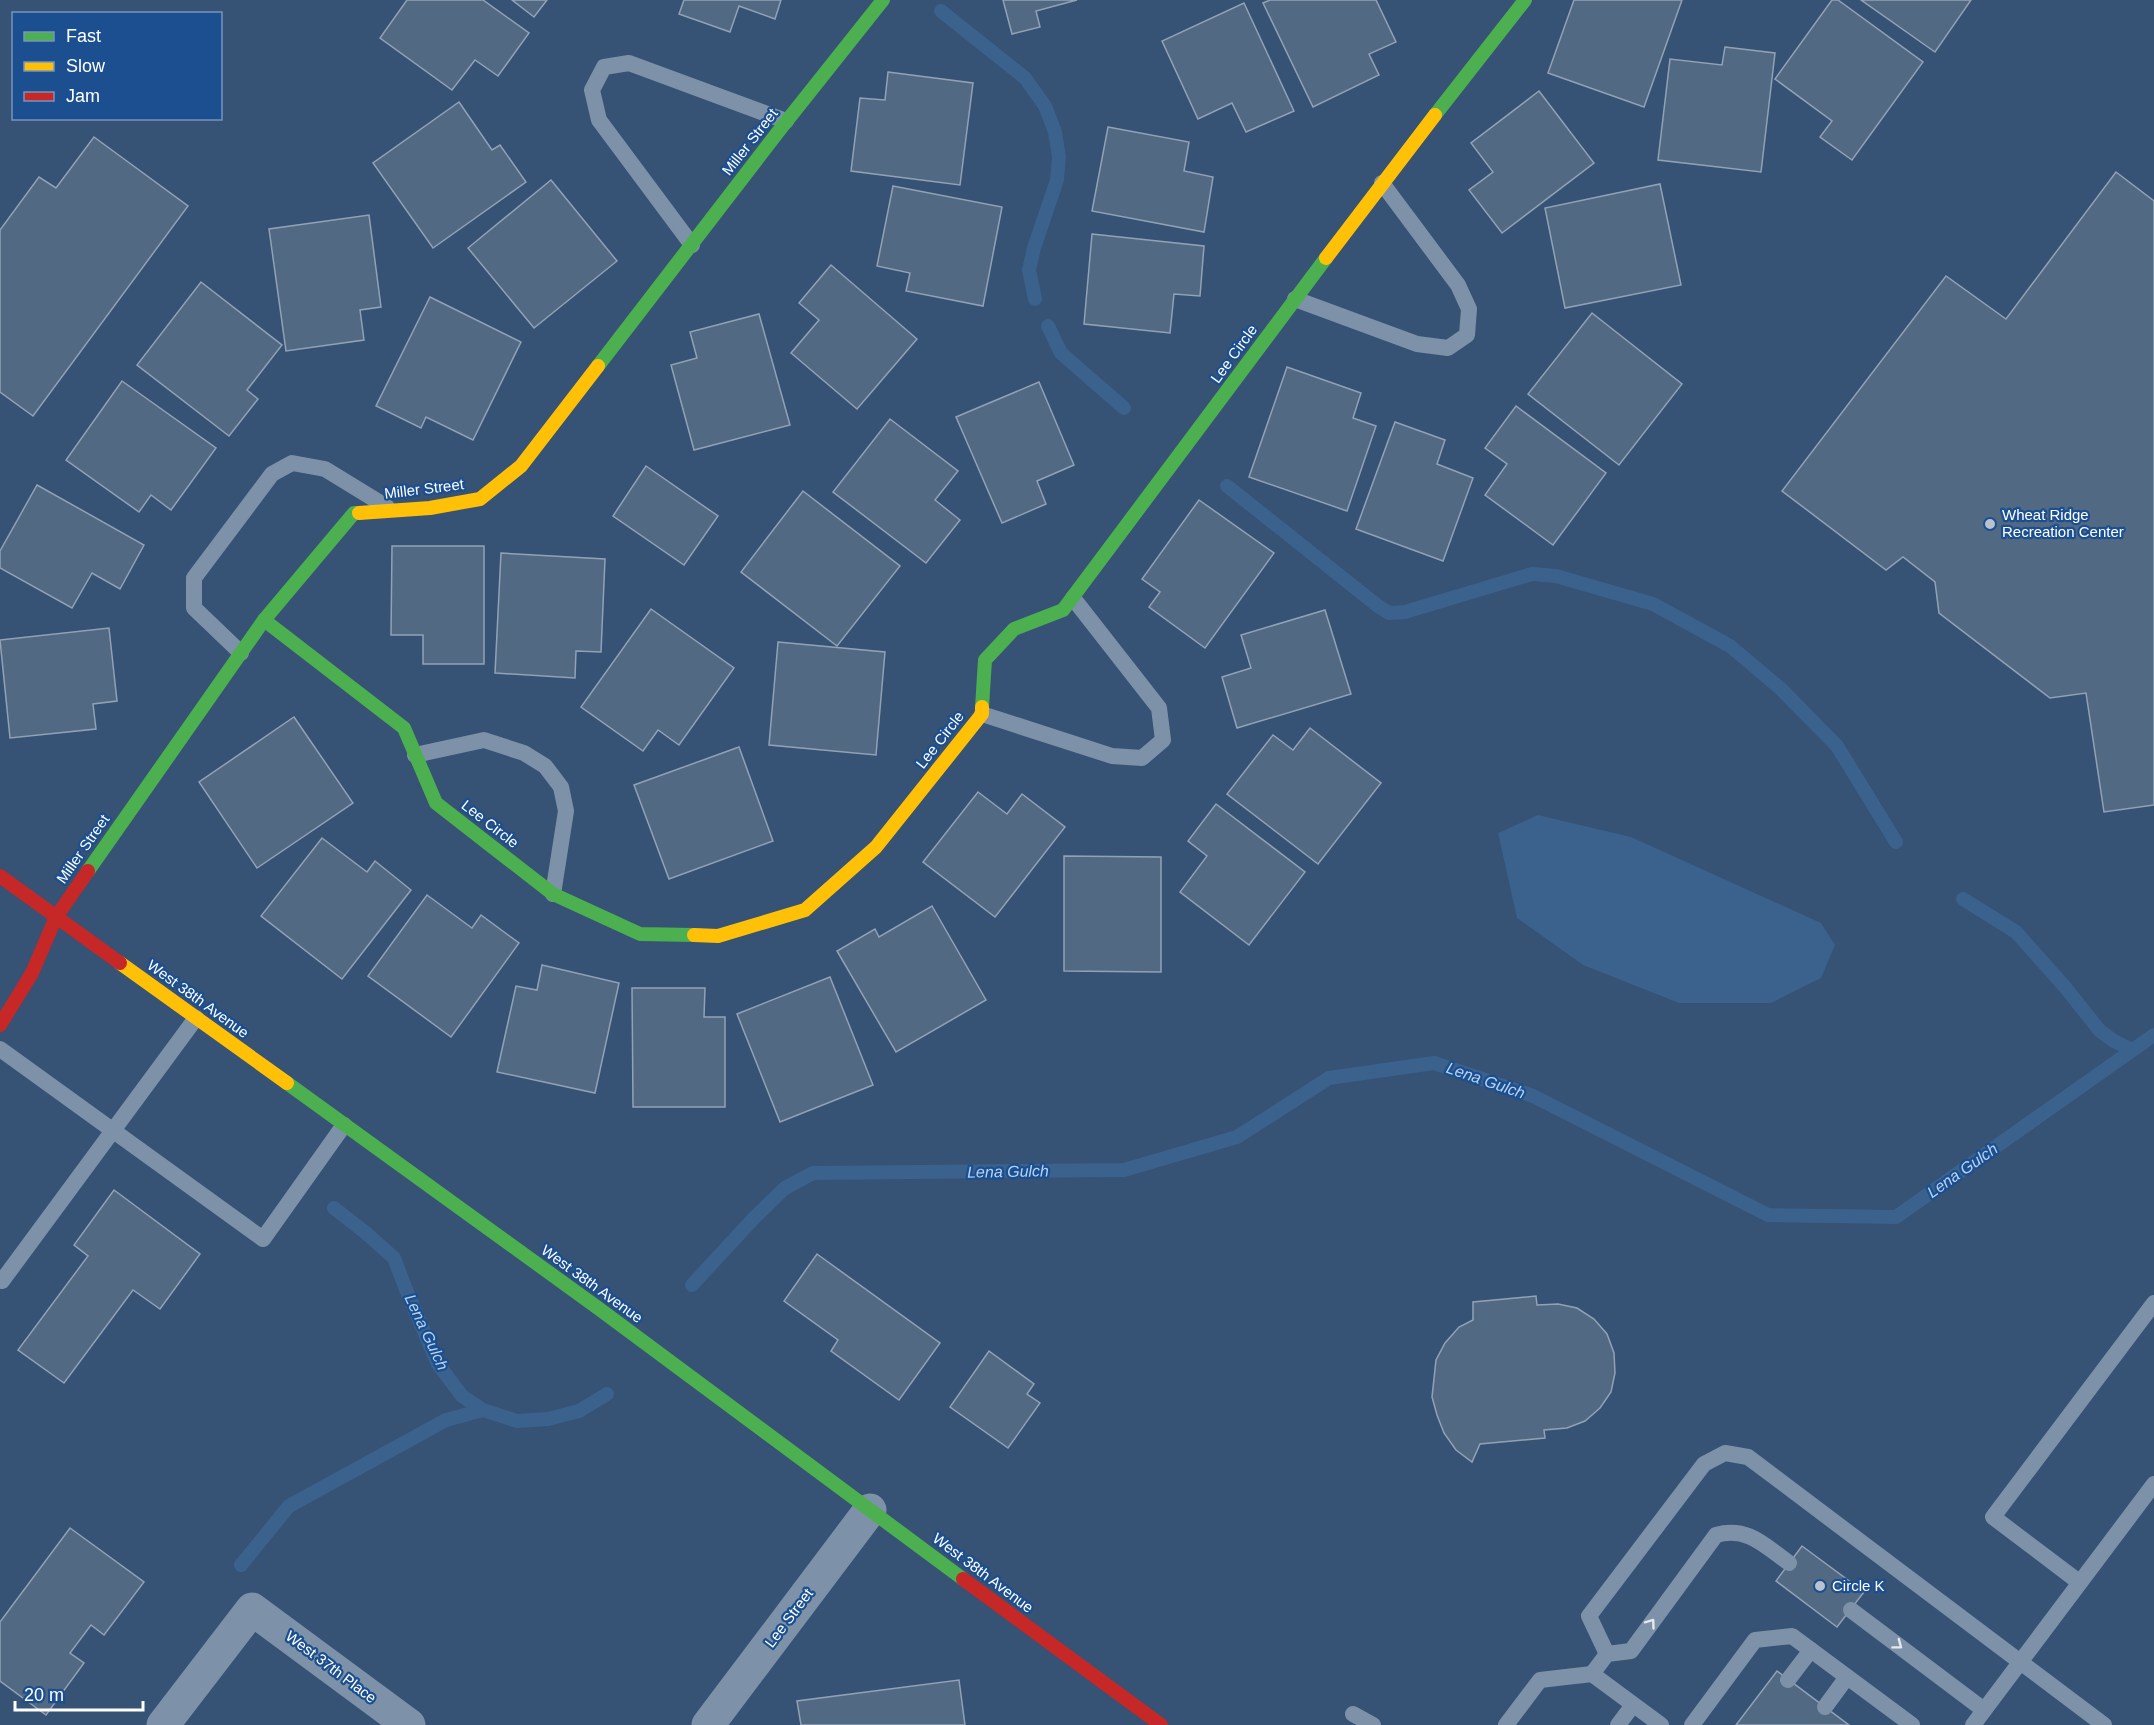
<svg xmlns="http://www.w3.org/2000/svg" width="2154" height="1725" viewBox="0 0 2154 1725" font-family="Arial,sans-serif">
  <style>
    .water { fill: #3b618d }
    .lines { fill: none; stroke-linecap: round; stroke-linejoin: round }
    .stream { stroke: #3b618d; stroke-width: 14 }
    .building { fill: #526984; stroke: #92a2b6; stroke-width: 1.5 }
    .lane { stroke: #7d92a8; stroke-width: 16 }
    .street { stroke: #7d92a8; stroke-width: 33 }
    .fast { stroke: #4caf50; stroke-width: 14 }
    .slow { stroke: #ffc107; stroke-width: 14 }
    .jam { stroke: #c62828; stroke-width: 14 }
    .oneway { stroke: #e5e9ee }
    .poi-dot { fill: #b9c2ce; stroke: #1b4f8f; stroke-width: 2 }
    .labels { text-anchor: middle; stroke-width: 4.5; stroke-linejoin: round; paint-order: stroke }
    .street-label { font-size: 15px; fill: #fff; stroke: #1b4f8f }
    .poi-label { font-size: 15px; fill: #fff; stroke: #1b4f8f; text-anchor: start }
    .water-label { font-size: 16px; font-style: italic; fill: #b5d3f5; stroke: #1b4f8f }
  </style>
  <rect width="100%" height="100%" fill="#365274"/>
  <!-- water -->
  <polygon class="water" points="1538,815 1631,837 1821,923 1835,945 1821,978 1771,1003 1679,1003 1583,965 1517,918 1498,833"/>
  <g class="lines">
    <!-- stream -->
    <g class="stream">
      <polyline points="941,11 1025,78 1045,106 1055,132 1059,157 1057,180 1034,248 1029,270 1035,299"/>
      <polyline points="1048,326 1061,353 1124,408"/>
      <polyline points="1227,486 1378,606 1389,613 1405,612 1532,574 1556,576 1653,604 1730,646 1781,689 1837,746 1896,842"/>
      <polyline points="1963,899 2016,932 2065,987 2100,1031 2114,1041 2132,1050"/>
      <polyline points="334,1208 366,1233 394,1258 407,1292 438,1364 462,1396 483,1410 517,1421 548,1419 579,1411 607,1394"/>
      <polyline points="692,1285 754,1218 785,1188 813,1173 1124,1170 1237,1137 1329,1078 1434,1063 1533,1096 1768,1215 1896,1217 2154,1035"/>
      <polyline points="241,1565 289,1506 446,1420 483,1410"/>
    </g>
  </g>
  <!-- building -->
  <g class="building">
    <polygon points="407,0 483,0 529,33 498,76 475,60 452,90 380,38"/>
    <polygon points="512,0 547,0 534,17"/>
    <polygon points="684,0 781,0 775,19 739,6 730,32 679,14"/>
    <polygon points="1003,0 1077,0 1036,11 1040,27 1012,34"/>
    <polygon points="1270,0 1376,0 1396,42 1369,54 1379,75 1313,107 1263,3"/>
    <polygon points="1574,0 1682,0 1644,107 1548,73"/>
    <polygon points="1832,0 1838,0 1923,62 1852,160 1820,137 1832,121 1775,79"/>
    <polygon points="1861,0 1971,0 1935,52"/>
    <polygon points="1244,3 1294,111 1246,132 1232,103 1198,119 1162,41"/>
    <polygon points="1725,47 1775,53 1761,172 1658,160 1670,59 1722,65"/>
    <polygon points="888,72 973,83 960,185 851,171 860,98 885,100"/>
    <polygon points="1539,91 1594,163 1502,233 1469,190 1493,172 1471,143"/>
    <polygon points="459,102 492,150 500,145 526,182 433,248 373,163"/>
    <polygon points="1108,127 1189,142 1184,171 1213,177 1204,232 1092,211"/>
    <polygon points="94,137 188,206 33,416 0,392 0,230 39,177 56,188"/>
    <polygon points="2116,172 2154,201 2154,805 2104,812 2086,693 2050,698 1939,613 1935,582 1903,557 1886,570 1782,491 1946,276 2006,319"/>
    <polygon points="551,180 617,261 534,328 468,248"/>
    <polygon points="1660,184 1681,285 1565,308 1545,208"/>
    <polygon points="893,186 1002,207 983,306 906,291 910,273 877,266"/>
    <polygon points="369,215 381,307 360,310 364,340 286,351 269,229"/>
    <polygon points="1092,234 1204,246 1200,296 1174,294 1170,333 1084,324"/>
    <polygon points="831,265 917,339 857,409 791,353 819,320 799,303"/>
    <polygon points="201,282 282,345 247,390 258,399 229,436 137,365"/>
    <polygon points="430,297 521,342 473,440 426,417 421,428 376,406"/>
    <polygon points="1592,313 1682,384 1619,465 1528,394"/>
    <polygon points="759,314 790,425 694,450 671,365 697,358 690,332"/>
    <polygon points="1287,367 1361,393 1353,418 1376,426 1347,511 1249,477"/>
    <polygon points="122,381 216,448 171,510 151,495 139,512 66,460"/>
    <polygon points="1039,382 1074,465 1037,481 1046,504 1002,523 956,417"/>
    <polygon points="1516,406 1606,473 1553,545 1485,495 1507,464 1485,448"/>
    <polygon points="890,419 958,471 935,500 960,520 926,563 833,492"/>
    <polygon points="1395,422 1445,440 1437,464 1473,478 1443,561 1356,529"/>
    <polygon points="646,466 718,516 684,565 613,516"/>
    <polygon points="37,485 144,545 120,589 92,573 72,608 0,568 0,551"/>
    <polygon points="803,491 900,566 837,646 741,572"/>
    <polygon points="1199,500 1274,553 1205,648 1149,607 1160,592 1142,579"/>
    <polygon points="392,546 484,546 484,664 423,664 423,635 391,635"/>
    <polygon points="501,553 605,559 601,652 576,651 575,678 495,673"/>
    <polygon points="651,609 734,668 679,745 658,730 643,751 581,707"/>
    <polygon points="1325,610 1351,694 1237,728 1222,677 1251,668 1241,635"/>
    <polygon points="109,628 117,701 93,704 96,729 10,738 0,640"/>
    <polygon points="778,642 885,652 876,755 769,745"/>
    <polygon points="294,717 353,803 257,868 199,782"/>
    <polygon points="1310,728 1381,783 1318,864 1227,794 1273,735 1293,750"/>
    <polygon points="739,747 773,841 669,879 634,785"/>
    <polygon points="978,792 1007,814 1022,794 1065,827 995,917 923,862"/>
    <polygon points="1216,804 1305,872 1249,945 1180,892 1207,856 1188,841"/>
    <polygon points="322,838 367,872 375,861 411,890 342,979 261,916"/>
    <polygon points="1064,856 1161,857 1161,972 1064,971"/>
    <polygon points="427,895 472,928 481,915 519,943 451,1037 368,976"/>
    <polygon points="932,906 986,1000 896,1052 837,951 875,929 879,937"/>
    <polygon points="542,965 619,983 595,1093 497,1072 516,986 537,990"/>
    <polygon points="830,977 873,1085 780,1122 737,1014"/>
    <polygon points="632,988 705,988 704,1017 725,1017 725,1107 633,1107"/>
    <polygon points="114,1190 200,1254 160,1309 133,1290 64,1383 18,1350 88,1256 74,1245"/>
    <polygon points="817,1254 940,1343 899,1400 831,1351 838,1340 784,1301"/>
    <polygon points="1536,1296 1537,1305 1558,1304 1577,1308 1594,1319 1607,1334 1614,1353 1615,1373 1611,1392 1600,1408 1585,1421 1567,1428 1544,1430 1545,1438 1480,1444 1472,1462 1456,1450 1444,1433 1437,1415 1432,1397 1436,1360 1445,1343 1459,1327 1473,1320 1473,1302"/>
    <polygon points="989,1351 1034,1384 1027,1394 1040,1403 1008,1448 950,1407"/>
    <polygon points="70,1528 144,1582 104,1635 91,1625 70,1653 84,1663 46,1715 0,1681 0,1622"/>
    <polygon points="1802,1546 1864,1592 1837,1627 1776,1581"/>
    <polygon points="1777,1671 1849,1725 1736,1725"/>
    <polygon points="959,1680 965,1725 801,1725 797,1701"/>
  </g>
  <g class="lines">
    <!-- lane -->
    <g class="lane">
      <polyline points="692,245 599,120 592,90 604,67 629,63 786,121"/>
      <polyline points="1295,299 1417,344 1448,348 1467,335 1469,309 1458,285 1382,183"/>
      <polyline points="241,653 194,608 194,578 272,474 292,463 325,469 387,507"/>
      <polyline points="982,714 1112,756 1142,758 1163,740 1159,708 1073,598"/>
      <polyline points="415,755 484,740 524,753 545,766 561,787 566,811 553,894"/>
      <polyline points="0,1049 263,1239 344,1125"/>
      <polyline points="0,1280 2,1281 196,1018"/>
      <polyline points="2079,1582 1993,1517 2154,1303"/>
      <polyline points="1851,1610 1984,1710"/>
      <polyline points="1607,1654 1589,1616 1704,1464 1725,1453 1748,1457 2104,1725"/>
      <path d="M1592 1674 1607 1654 1631 1651 1716 1535C1748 1526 1765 1546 1789 1563"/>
      <polyline points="1788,1680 1811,1650"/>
      <polyline points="1825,1707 1847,1677"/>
      <polyline points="1353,1714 1373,1725"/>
      <polyline points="1506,1725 1540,1680 1592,1674 1661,1725"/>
      <polyline points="1618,1725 1633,1705"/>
      <polyline points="1692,1725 1755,1640 1792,1636 1912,1725"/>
      <polyline points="1973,1725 2154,1484"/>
    </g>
    <!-- street -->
    <g class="street">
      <polyline points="163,1725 252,1609 409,1725"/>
      <polyline points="708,1725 870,1510"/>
    </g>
    <!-- fast -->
    <g class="fast">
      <polyline points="1435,115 1525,0"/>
      <polyline points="598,366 778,132 883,0"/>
      <polyline points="264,620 404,728 436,803 553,894 640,934 694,935"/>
      <polyline points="982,707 985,660 1014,629 1063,610 1326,258"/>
      <polyline points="88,871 264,620 354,513 359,513"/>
      <polyline points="287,1083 598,1308 963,1579"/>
    </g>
    <!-- slow -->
    <g class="slow">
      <polyline points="1326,258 1435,115"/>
      <polyline points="359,513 430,508 480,499 521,466 598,366"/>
      <polyline points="694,935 718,936 805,910 876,847 982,714 982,707"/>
      <polyline points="120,963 287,1083"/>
    </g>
    <!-- jam -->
    <g class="jam">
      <polyline points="0,876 120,963"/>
      <polyline points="0,1025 32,973 56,917 88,871"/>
      <polyline points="963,1579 1161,1725"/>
    </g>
  </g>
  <!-- one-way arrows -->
  <defs><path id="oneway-chevron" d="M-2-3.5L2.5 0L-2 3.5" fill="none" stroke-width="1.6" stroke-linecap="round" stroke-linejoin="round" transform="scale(1.5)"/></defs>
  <g class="oneway">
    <use href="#oneway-chevron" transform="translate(1651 1623) rotate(-54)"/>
    <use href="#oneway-chevron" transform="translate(1898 1645) rotate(37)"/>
  </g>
  <!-- markers -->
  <g class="poi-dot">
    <circle cx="1990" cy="524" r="6"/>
    <circle cx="1820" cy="1586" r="6"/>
  </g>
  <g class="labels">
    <!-- street labels -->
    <g class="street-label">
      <text transform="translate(750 142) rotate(-52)" y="5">Miller Street</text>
      <text transform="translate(1234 354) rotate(-54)" y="5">Lee Circle</text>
      <text transform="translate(424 489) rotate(-7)" y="5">Miller Street</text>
      <text transform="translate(940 740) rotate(-52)" y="5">Lee Circle</text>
      <text transform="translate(490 824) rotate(38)" y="5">Lee Circle</text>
      <text transform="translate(83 849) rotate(-55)" y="5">Miller Street</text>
      <text transform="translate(198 999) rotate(36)" y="5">West 38th Avenue</text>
      <text transform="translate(592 1284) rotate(36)" y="5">West 38th Avenue</text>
      <text transform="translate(983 1573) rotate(37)" y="5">West 38th Avenue</text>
      <text transform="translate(789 1618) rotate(-53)" y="5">Lee Street</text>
      <text transform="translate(331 1667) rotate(37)" y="5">West 37th Place</text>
    </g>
    <!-- poi labels -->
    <g class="poi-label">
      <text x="2002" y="520">Wheat Ridge<tspan x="2002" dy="17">Recreation Center</tspan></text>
      <text x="1832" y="1591">Circle K</text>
    </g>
    <!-- water labels -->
    <g class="water-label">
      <text transform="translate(1486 1080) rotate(19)" y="6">Lena Gulch</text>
      <text transform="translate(1962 1170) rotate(-35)" y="6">Lena Gulch</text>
      <text transform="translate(1008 1171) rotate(-1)" y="6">Lena Gulch</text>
      <text transform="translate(427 1332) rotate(65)" y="6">Lena Gulch</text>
    </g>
  </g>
  <!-- legend -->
  <rect x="12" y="12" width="210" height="108" fill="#1b4f8f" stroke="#7695bc" stroke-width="1.5"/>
  <rect x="24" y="32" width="30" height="9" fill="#4caf50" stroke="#7695bc" stroke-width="1.5"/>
  <text x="66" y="42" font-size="18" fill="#ffffff">Fast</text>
  <rect x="24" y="62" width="30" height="9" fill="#ffc107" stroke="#7695bc" stroke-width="1.5"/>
  <text x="66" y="72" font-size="18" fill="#ffffff">Slow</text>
  <rect x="24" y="92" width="30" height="9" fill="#c62828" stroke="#7695bc" stroke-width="1.5"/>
  <text x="66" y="102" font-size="18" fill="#ffffff">Jam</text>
  <!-- scale -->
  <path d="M15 1701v9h128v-9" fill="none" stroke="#ffffff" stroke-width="3"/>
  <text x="24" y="1701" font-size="18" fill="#ffffff" stroke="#1b4f8f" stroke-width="4.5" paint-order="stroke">20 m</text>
</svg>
